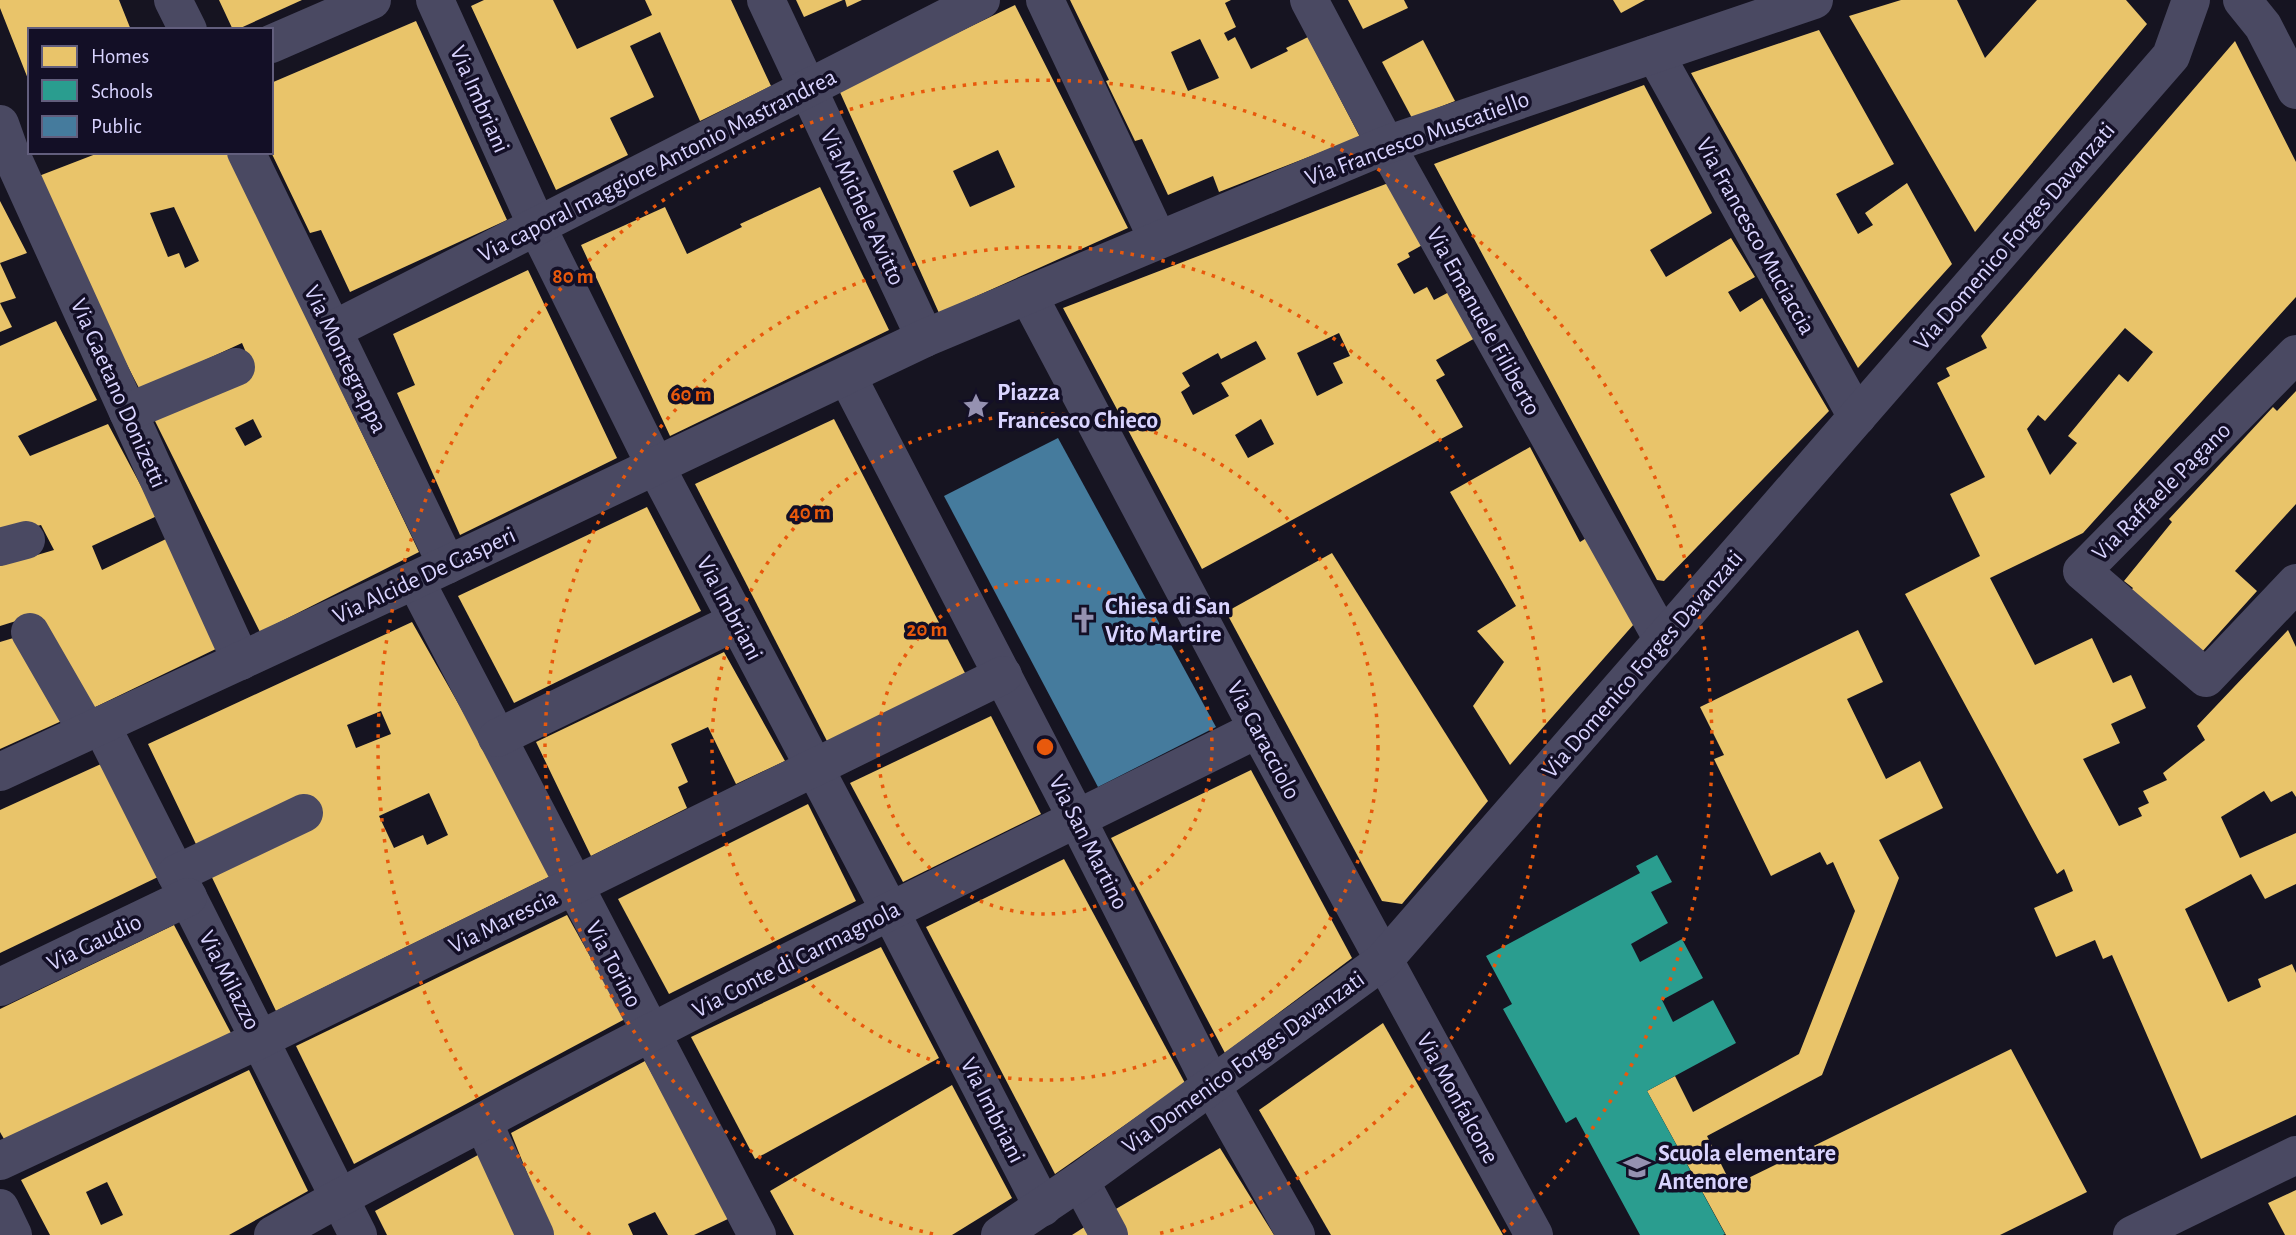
<svg xmlns="http://www.w3.org/2000/svg" width="2296" height="1235" viewBox="0 0 2296 1235" font-family="'Alegreya Sans',sans-serif">
  <style>
    .homes { fill: #e9c46a; fill-rule: evenodd }
    .schools { fill: #2a9d8f }
    .public { fill: #457b9d }
    .lines { fill: none; stroke-linecap: round; stroke-linejoin: round }
    .minor { stroke: #4a4962; stroke-width: 38 }
    .tertiary { stroke: #4a4962; stroke-width: 38 }
    .ring { fill: none; stroke: #e8590c; stroke-width: 3.5; stroke-dasharray: 3.5 7 }
    .labels { text-anchor: middle; stroke-width: 7; stroke-linejoin: round; paint-order: stroke }
    .street-label { font-size: 24px; fill: #d9d4ff; stroke: #130f26 }
    .poi-label { font-size: 24px; font-weight: bold; fill: #d9d4ff; stroke: #130f26; text-anchor: start }
    .centre { fill: #e8590c; stroke: #130f26; stroke-width: 3.5 }
    .ring-label { font-size: 21px; text-anchor: middle; font-weight: bold; fill: #e8590c; stroke: #130f26; stroke-width: 7; stroke-linejoin: round; paint-order: stroke }
  </style>
  <rect width="100%" height="100%" fill="#161421"/>
  <!-- homes -->
  <g class="homes">
    <polygon points="0,0 119,0 131,30 30,30 30,84 0,8"/>
    <polygon points="219,0 302,0 236,30 233,30"/>
    <polygon points="484,0 553,0 577,49 652,15 645,0 731,0 771,86 700,121 660,32 630,46 654,97 610,118 628,155 556,190 471,6"/>
    <polygon points="796,0 843,0 804,17"/>
    <polygon points="845,0 862,0 847,7"/>
    <path d="M1070 0H1231L1225 3 1236 27 1224 33 1228 41 1235 37 1251 69 1288 51 1286 48 1308 37 1360 137 1219 192 1213 176 1168 195 1142 139 1135 141 1106 81 1109 80ZM1200 39 1219 78 1188 91 1171 52Z"/>
    <polygon points="1348,0 1404,0 1408,8 1363,29"/>
    <polygon points="1613,0 1645,0 1621,13"/>
    <polygon points="1901,0 1957,0 1985,58 2037,0 2126,0 2147,24 1975,232 1849,16"/>
    <path d="M1015 5 1128 228 939 313 839 90ZM998 150 1015 187 970 207 953 171Z"/>
    <polygon points="416,21 507,220 350,292 321,230 310,233 271,152 271,83"/>
    <polygon points="1819,30 1894,164 1836,194 1858,234 1873,225 1865,213 1907,183 1952,264 1858,368 1691,73"/>
    <polygon points="1423,40 1455,101 1412,118 1382,62"/>
    <path d="M2235 41 2296 162V297L2083 533 1990 578 2035 665 2092 638 2113 683 2131 675 2146 708 2111 724 2120 743 2083 759 2119 826 2142 816 2138 808 2149 803 2143 791 2167 780 2163 773 2205 740 2197 726 2288 630 2296 647V797L2292 791 2271 802 2264 791 2221 817 2240 858 2296 833V884L2265 899 2251 874 2185 909 2228 1002 2261 987 2258 979 2292 964 2296 973V1115L2201 1159 2112 955 2103 959 2095 940 2056 957 2034 908 2073 891 2064 869 2057 874 1905 594 1980 556 1950 494 1985 477 1937 383 1950 376 1946 368 1987 348 1981 336ZM2125 328 2153 352 2128 382 2119 374 2068 436 2077 443 2050 475 2027 429 2038 415 2045 421Z"/>
    <polygon points="1644,85 1712,213 1650,250 1666,277 1731,238 1755,277 1728,292 1740,312 1762,298 1829,411 1664,581 1657,580 1434,164"/>
    <path d="M101 152H227L419 552 260 632 152 415 253 369 242 343 140 390 31 179ZM174 207 199 261 185 268 179 253 168 257 150 213ZM253 419 262 437 245 446 235 428Z"/>
    <path d="M1391 182 1426 243 1408 253 1410 257 1397 264 1414 294 1427 287 1434 300 1451 291 1477 337 1436 360 1445 375 1436 380 1463 427 1202 569 1063 308ZM1339 333 1350 356 1333 363 1343 383 1317 396 1297 353ZM1256 341 1266 359 1221 383 1229 396 1193 415 1181 392 1190 386 1182 373 1218 353 1221 359ZM1261 419 1274 444 1248 458 1235 435Z"/>
    <polygon points="820,187 889,330 670,436 581,245 665,207 687,254 742,227 740,224"/>
    <polygon points="0,201 27,253 0,263 16,298 0,303 12,327 0,332"/>
    <polygon points="528,270 617,458 460,535 397,393 415,385 393,334"/>
    <polygon points="56,321 97,400 18,436 30,456 108,424 157,516 92,546 102,570 166,539 222,646 85,712 32,616 0,626 0,566 54,550 41,525 0,535 0,346"/>
    <polygon points="2296,391 2296,504 2235,571 2257,591 2201,653 2129,593 2133,588 2124,581 2172,522 2169,519 2273,407 2277,411"/>
    <polygon points="834,419 965,673 828,743 695,484"/>
    <polygon points="1530,447 1580,542 1588,537 1634,624 1510,765 1473,706 1504,662 1477,631 1516,606 1450,492"/>
    <polygon points="647,507 701,611 514,703 458,596"/>
    <polygon points="1332,553 1488,801 1402,904 1382,901 1226,612"/>
    <path d="M412 622 555 874 276 1011 148 744ZM381 711 391 734 356 748 347 725ZM429 793 448 835 427 845 423 835 394 848 379 816Z"/>
    <polygon points="1858,630 1883,682 1847,699 1886,779 1920,761 1943,808 1879,840 1899,878 1822,1075 1707,1136 1732,1186 2011,1049 2087,1192 2000,1235 1726,1235 1647,1091 1675,1076 1693,1112 1799,1054 1855,911 1833,862 1827,865 1820,852 1771,876 1714,759 1724,755 1700,707"/>
    <polygon points="20,636 66,719 0,749 0,642"/>
    <polygon points="724,652 785,761 736,784 708,727 671,744 688,782 678,787 687,808 591,856 536,742"/>
    <polygon points="991,716 1041,814 903,882 850,783"/>
    <polygon points="101,764 158,877 0,953 0,810"/>
    <polygon points="1251,770 1352,958 1225,1053 1111,838"/>
    <polygon points="808,804 856,901 669,994 618,899"/>
    <polygon points="1064,859 1185,1083 1055,1174 926,927"/>
    <polygon points="567,915 625,1019 354,1164 296,1046"/>
    <polygon points="174,925 231,1033 4,1139 0,1132 0,1009"/>
    <polygon points="881,947 939,1058 755,1159 691,1037"/>
    <polygon points="1383,1023 1503,1235 1331,1235 1259,1110"/>
    <polygon points="645,1061 730,1218 694,1235 668,1235 655,1212 628,1224 633,1235 552,1235 511,1133"/>
    <path d="M249 1070 308 1191 229 1235H50L21 1180ZM107 1182 123 1215 101 1225 86 1192Z"/>
    <polygon points="952,1085 1012,1198 952,1235 794,1235 770,1191"/>
    <polygon points="1220,1148 1274,1235 1122,1235 1109,1213"/>
    <polygon points="489,1149 525,1235 387,1235 375,1211"/>
    <polygon points="2296,1190 2296,1235 2285,1235 2268,1203"/>
    <polygon points="1086,1226 1091,1235 1072,1235"/>
  </g>
  <!-- schools -->
  <polygon class="schools" points="1657,855 1672,882 1651,892 1668,923 1631,944 1640,962 1682,939 1703,978 1662,1000 1673,1022 1713,1000 1736,1043 1647,1091 1725,1234 1723,1235 1640,1235 1576,1117 1566,1123 1503,1009 1512,1004 1486,956 1640,873 1636,866"/>
  <!-- public -->
  <polygon class="public" points="1058,438 1216,727 1098,787 944,496"/>
  <g class="lines">
    <!-- minor -->
    <g class="minor">
      <polyline points="173,0 188,30"/>
      <polyline points="435,0 543,239 655,465 890,911 1043,1207"/>
      <polyline points="766,0 925,338"/>
      <polyline points="1045,0 1158,240"/>
      <polyline points="1309,0 1386,145 1663,640"/>
      <polyline points="2242,0 2263,26 2296,90"/>
      <polyline points="271,44 372,0"/>
      <polyline points="1655,54 1857,417"/>
      <polyline points="0,124 10,152 241,661"/>
      <polyline points="246,152 447,565"/>
      <polyline points="1028,295 1258,729 1534,1235"/>
      <polyline points="333,330 981,0"/>
      <polyline points="2296,354 2082,571 2206,678 2296,583"/>
      <polyline points="847,376 1077,819 1212,1086 1296,1235"/>
      <polyline points="128,412 236,367"/>
      <polyline points="0,547 26,540"/>
      <polyline points="415,580 757,1235"/>
      <polyline points="30,632 87,731"/>
      <polyline points="101,725 358,1235"/>
      <polyline points="497,738 737,621"/>
      <polyline points="176,874 304,813"/>
      <polyline points="0,987 188,897"/>
      <polyline points="483,1122 535,1235"/>
      <polyline points="0,1161 259,1040 1003,675"/>
      <polyline points="1080,1181 1109,1235"/>
      <polyline points="0,1208 13,1235"/>
      <path d="M273 1235C342 1195 413 1159 484 1121 738 983 999 858 1258 729"/>
      <polyline points="1000,1235 1080,1181 1383,961 2171,56 2191,0"/>
      <polyline points="2132,1235 2296,1155"/>
    </g>
    <!-- tertiary -->
    <polyline class="tertiary" points="0,772 415,580 925,338 1386,145 1814,0"/>
  </g>
  <!-- distance rings -->
  <g class="ring">
    <circle cx="1045" cy="747" r="167"/>
    <circle cx="1045" cy="747" r="333"/>
    <path d="M933 1234A500 500 0 1 1 1157 1234"/>
    <path d="M590 1235A667 667 0 1 1 1500 1235"/>
  </g>
  <!-- icons -->
  <defs>
    <g id="sight-bare" transform="scale(2.1)"><path d="M0-6L1.8-2.2L6-1.7L2.9 1.2L3.7 5.4L0 3.3L-3.7 5.4L-2.9 1.2L-6-1.7L-1.8-2.2Z" fill="#9591b1" stroke="#130f26" stroke-width="2.5" paint-order="stroke"/></g>
    <g id="church-bare" transform="scale(2.1)"><path d="M-1.2-6h2.4v3.5h3.3v2.4h-3.3V6h-2.4V-.1h-3.3v-2.4h3.3Z" fill="#9591b1" stroke="#130f26" stroke-width="2.5" paint-order="stroke"/></g>
    <g id="school-bare" transform="scale(2.1)"><path d="M0-5L7-2L0 1L-7-2ZM-4 1L0 2.5L4 1V4Q0 6-4 4Z" fill="#9591b1" stroke="#130f26" stroke-width="2.5" paint-order="stroke"/></g>
  </defs>
  <g fill-rule="evenodd">
    <use href="#sight-bare" x="976" y="406"/>
    <use href="#church-bare" x="1084" y="620"/>
    <use href="#school-bare" x="1637" y="1167"/>
  </g>
  <g class="labels">
    <!-- street labels -->
    <g class="street-label">
      <text transform="translate(480 99) rotate(66)" y="8">Via Imbriani</text>
      <text transform="translate(1417 138) rotate(-20)" y="8">Via Francesco Muscatiello</text>
      <text transform="translate(657 165) rotate(-27)" y="8">Via caporal maggiore Antonio Mastrandrea</text>
      <text transform="translate(863 207) rotate(65)" y="8">Via Michele Avitto</text>
      <text transform="translate(1756 236) rotate(61)" y="8">Via Francesco Muciaccia</text>
      <text transform="translate(2014 236) rotate(-49)" y="8">Via Domenico Forges Davanzati</text>
      <text transform="translate(1484 321) rotate(61)" y="8">Via Emanuele Filiberto</text>
      <text transform="translate(346 359) rotate(64)" y="8">Via Montegrappa</text>
      <text transform="translate(119 393) rotate(66)" y="8">Via Gaetano Donizetti</text>
      <text transform="translate(2161 491) rotate(-45)" y="8">Via Raffaele Pagano</text>
      <text transform="translate(424 575) rotate(-25)" y="8">Via Alcide De Gasperi</text>
      <text transform="translate(730 608) rotate(62)" y="8">Via Imbriani</text>
      <text transform="translate(1642 664) rotate(-49)" y="8">Via Domenico Forges Davanzati</text>
      <text transform="translate(1264 740) rotate(62)" y="8">Via Caracciolo</text>
      <text transform="translate(1089 842) rotate(63)" y="8">Via San Martino</text>
      <text transform="translate(503 921) rotate(-26)" y="8">Via Marescia</text>
      <text transform="translate(94 942) rotate(-26)" y="8">Via Gaudio</text>
      <text transform="translate(796 959) rotate(-27)" y="8">Via Conte di Carmagnola</text>
      <text transform="translate(614 964) rotate(62)" y="8">Via Torino</text>
      <text transform="translate(230 980) rotate(63)" y="8">Via Milazzo</text>
      <text transform="translate(1243 1062) rotate(-36)" y="8">Via Domenico Forges Davanzati</text>
      <text transform="translate(1458 1098) rotate(61)" y="8">Via Monfalcone</text>
      <text transform="translate(993 1110) rotate(63)" y="8">Via Imbriani</text>
    </g>
    <!-- poi labels -->
    <g class="poi-label">
      <text x="997" y="400">Piazza<tspan x="997" dy="28">Francesco Chieco</tspan></text>
      <text x="1105" y="614">Chiesa di San<tspan x="1105" dy="28">Vito Martire</tspan></text>
      <text x="1658" y="1161">Scuola elementare<tspan x="1658" dy="28">Antenore</tspan></text>
    </g>
  </g>
  <circle cx="1045" cy="747" r="10" class="centre"/>
  <g class="ring-label">
    <text x="573" y="283">80 m</text>
    <text x="691" y="401">60 m</text>
    <text x="810" y="519">40 m</text>
    <text x="927" y="636">20 m</text>
  </g>
  <!-- legend -->
  <rect x="28" y="28" width="245" height="126" fill="#130f26" stroke="#625e7d" stroke-width="2"/>
  <rect x="42" y="46" width="35" height="21" fill="#e9c46a" stroke="#625e7d" stroke-width="2"/>
  <text x="91" y="63" font-size="21" fill="#d9d4ff">Homes</text>
  <rect x="42" y="80" width="35" height="21" fill="#2a9d8f" stroke="#625e7d" stroke-width="2"/>
  <text x="91" y="98" font-size="21" fill="#d9d4ff">Schools</text>
  <rect x="42" y="116" width="35" height="21" fill="#457b9d" stroke="#625e7d" stroke-width="2"/>
  <text x="91" y="133" font-size="21" fill="#d9d4ff">Public</text>
</svg>
